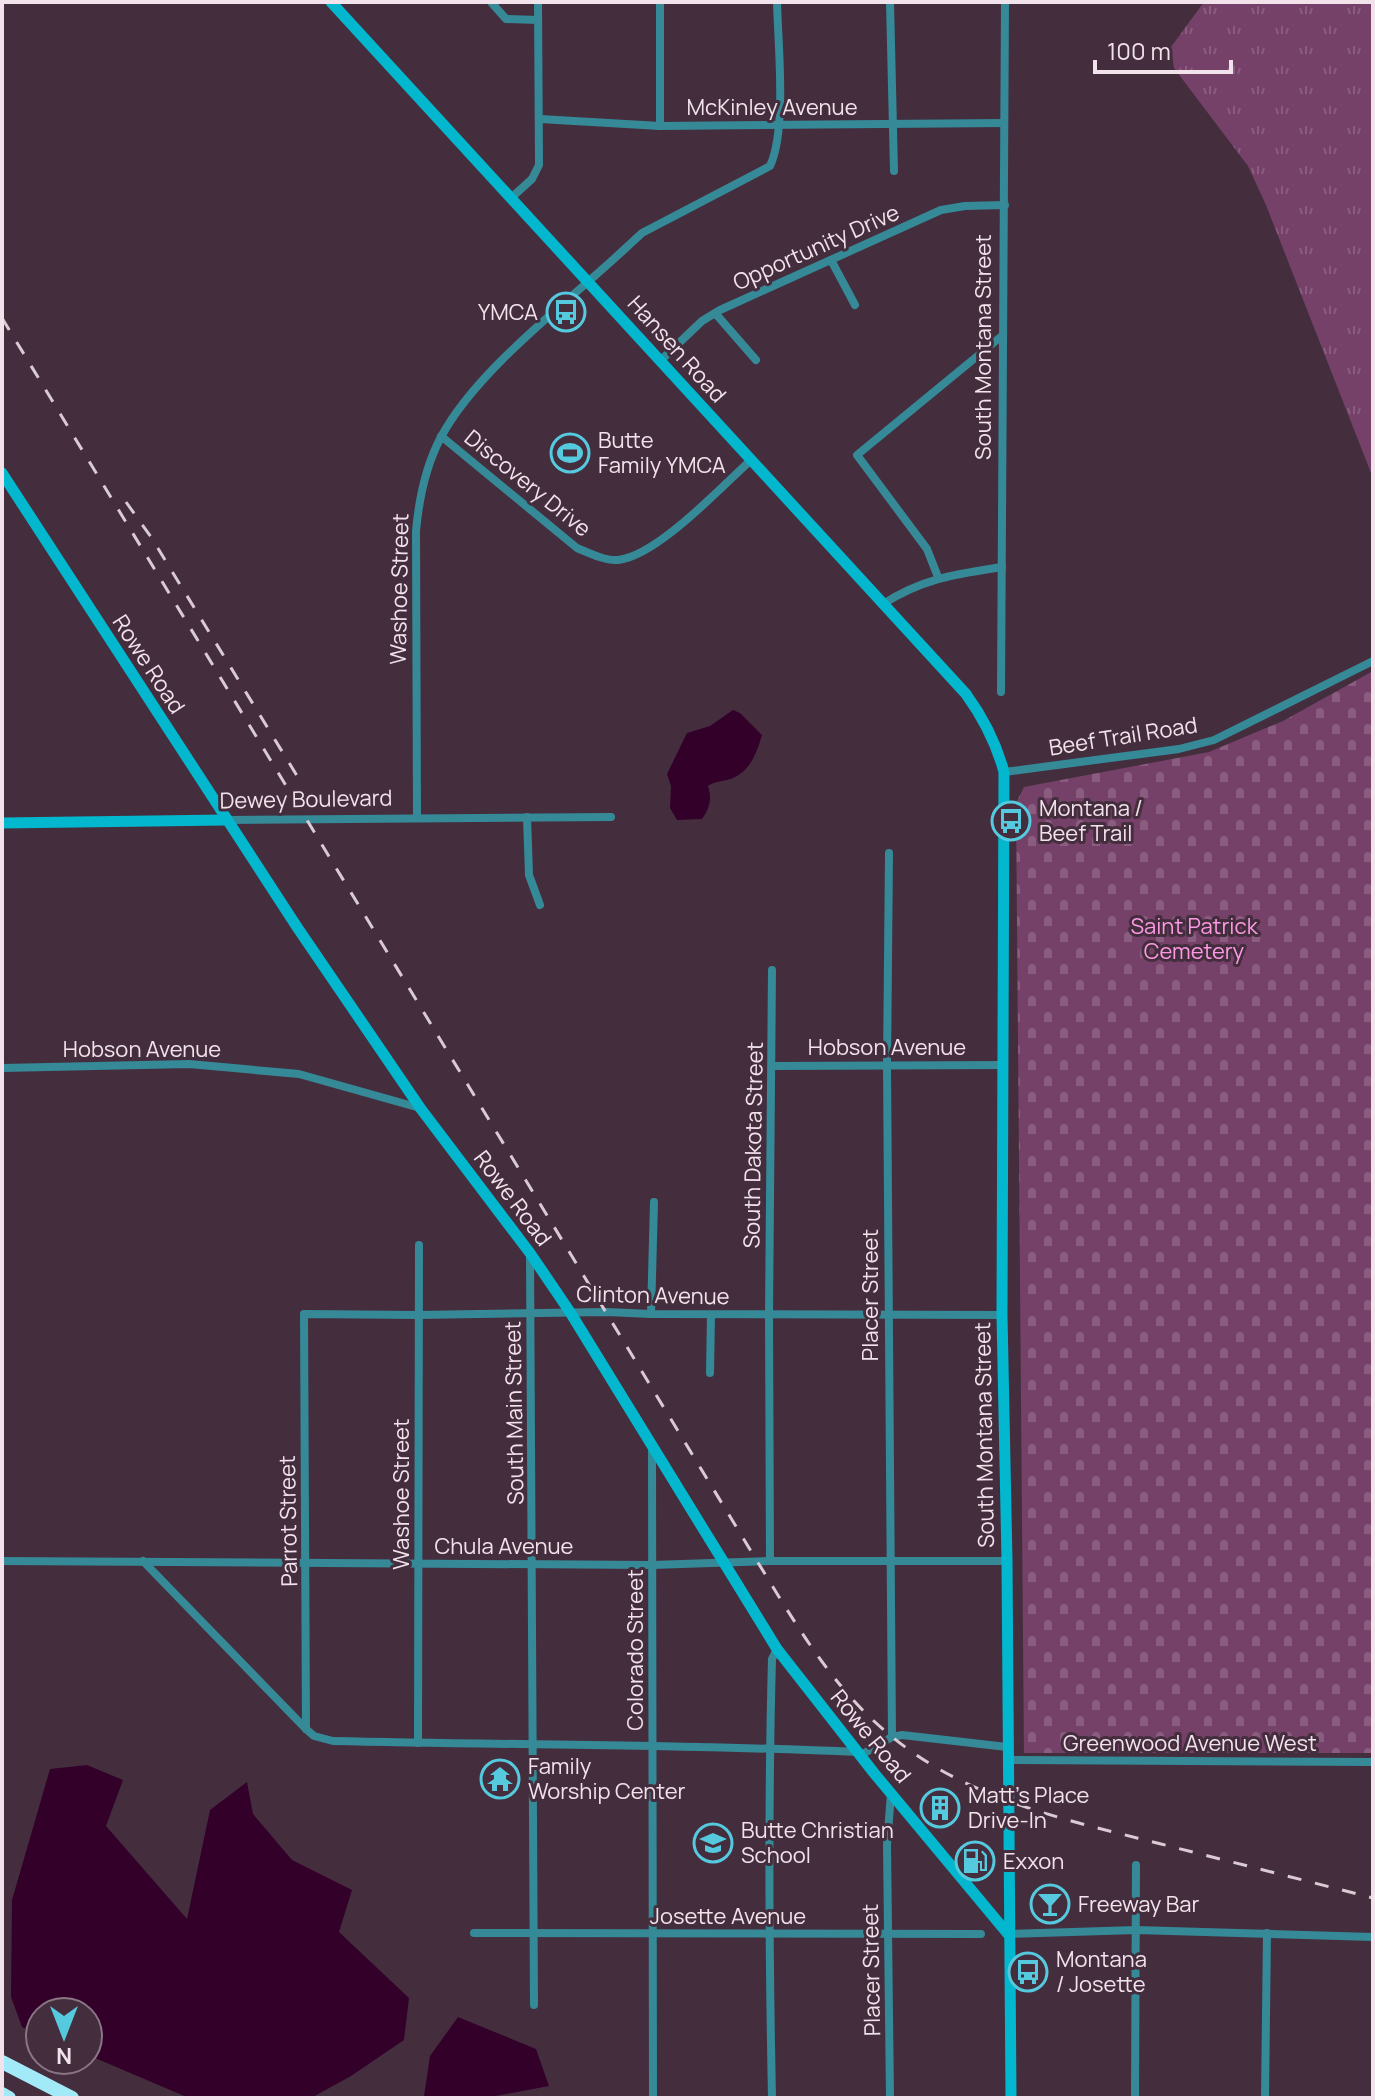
<svg xmlns="http://www.w3.org/2000/svg" width="1375" height="2100" viewBox="0 0 1375 2100" font-family="Manrope,sans-serif">
  <style>
    .cemetery { fill: url(#cemetery-stones) }
    .park { fill: url(#park-tufts) }
    .water { fill: #33002a }
    .lines { fill: none; stroke-linecap: round; stroke-linejoin: round }
    .street { stroke: #368997; stroke-width: 8 }
    .secondary { stroke: #03b7ce; stroke-width: 11 }
    .highway { stroke: #a3eaf8; stroke-width: 14 }
    .rail { stroke: #dacad4; stroke-width: 3; stroke-dasharray: 14 14; stroke-linecap: butt }
    .labels { text-anchor: middle; stroke-width: 6; stroke-linejoin: round; paint-order: stroke }
    .street-label { font-size: 22px; fill: #f1e2ec; stroke: #442e3e }
    .poi-label { font-size: 22px; fill: #f1e2ec; stroke: #442e3e; text-anchor: start }
    .park-label { font-size: 22px; fill: #fd98e4; stroke: #442e3e }
  </style>
  <defs>
    <pattern id="cemetery-stones" width="16" height="16" patternUnits="userSpaceOnUse" patternTransform="scale(2)"><rect width="16" height="16" fill="#764169"/><path d="M2 7V4a2 2 0 0 1 4 0v3zM10 15v-3a2 2 0 0 1 4 0v3z" fill="#8a5c7f"/></pattern>
    <pattern id="park-tufts" width="24" height="20" patternUnits="userSpaceOnUse" patternTransform="scale(2)"><rect width="24" height="20" fill="#764169"/><path d="M3 7l-1-3M5 7V3M7 7l1-3M15 17l-1-3M17 17v-4M19 17l1-3" fill="none" stroke="#8a5c7f"/></pattern>
  </defs>
  <rect width="100%" height="100%" fill="#442e3e"/>
  <!-- cemetery -->
  <polygon class="cemetery" points="1373,671 1373,1753 1024,1753 1016,803 1024,787 1209,752 1283,721"/>
  <!-- park -->
  <polygon class="park" points="1204,2 1373,2 1373,478 1266,205 1248,166 1174,68 1171,47"/>
  <!-- water -->
  <g class="water">
    <path d="M733 710 740 713 762 735C757 752 751 770 733 778 724 782 717 780 708 786 712 798 710 808 702 819L677 820 670 808 671 786 667 774 687 733 710 726Z"/>
    <polygon points="87,1765 123,1780 106,1826 187,1919 210,1810 247,1782 253,1814 292,1860 352,1890 339,1932 409,1998 404,2040 351,2076 311,2098 189,2098 88,2055 88,2012 40,2012 40,2035 22,2027 11,1997 12,1900 50,1769"/>
    <polygon points="458,2017 536,2049 549,2086 485,2098 424,2096 430,2056"/>
  </g>
  <g class="lines">
    <!-- street -->
    <g class="street">
      <polyline points="491,2 506,19 538,20"/>
      <polyline points="890,2 894,171"/>
      <polyline points="540,119 660,126 1004,123"/>
      <polyline points="660,126 660,2"/>
      <polyline points="511,198 532,179 539,165 538,2"/>
      <polyline points="831,260 855,305"/>
      <polyline points="715,313 756,360"/>
      <polyline points="660,361 702,321 720,310 941,210 965,206 1005,205"/>
      <path d="M441 436 577 548C589 553 605 561 618 560 657 556 720 488 750 461"/>
      <polyline points="938,577 927,549 857,455 1003,335"/>
      <path d="M883 604C923 578 957 574 1002 567"/>
      <polyline points="1001,692 1005,2"/>
      <polyline points="1004,772 1179,749 1214,740 1373,661"/>
      <path d="M417 817 416 531C419 498 425 467 441 437 478 368 571 300 629 245L642 233 770 166C787 130 778 45 777 2"/>
      <polyline points="527,817 529,875 540,905"/>
      <polyline points="226,820 611,817"/>
      <polyline points="889,853 887,1065 892,1737"/>
      <polyline points="773,1066 1002,1065"/>
      <polyline points="2,1068 189,1064 299,1074 420,1108"/>
      <polyline points="530,1254 534,2005"/>
      <polyline points="651,1314 654,1202"/>
      <polyline points="710,1373 711,1315"/>
      <polyline points="652,1447 653,2098"/>
      <polyline points="2,1561 652,1565 770,1561 1007,1561"/>
      <path d="M143 1561 306 1729 314 1736 333 1741C508 1745 683 1744 858 1752"/>
      <polyline points="770,1561 769,1315 772,970"/>
      <polyline points="306,1729 304,1314 418,1315 607,1312 651,1314 1002,1315"/>
      <polyline points="418,1743 419,1245"/>
      <polyline points="861,1755 892,1737 902,1735 1007,1747"/>
      <polyline points="1007,1760 1373,1762"/>
      <polyline points="474,1933 981,1934"/>
      <polyline points="1008,1934 1136,1930 1373,1937"/>
      <path d="M772 2098C769 1952 768 1806 772 1659L777 1649"/>
      <polyline points="890,2098 887,1845 891,1793"/>
      <polyline points="1135,2098 1136,1865"/>
      <polyline points="1265,2098 1267,1933"/>
    </g>
    <!-- secondary -->
    <g class="secondary">
      <path d="M331 2 966 694C984 719 996 742 1004 772L1002 1315 1007 1561 1011 2098"/>
      <polyline points="2,473 297,927 421,1109 530,1253 570,1312 777,1649 874,1773 1008,1934"/>
      <polyline points="2,823 226,820"/>
    </g>
    <!-- highway -->
    <g class="highway">
      <polyline points="2,2062 72,2098"/>
      <polyline points="2,2094 9,2098"/>
    </g>
    <!-- rail -->
    <g class="rail">
      <path d="M2 318 757 1561C794 1621 830 1684 884 1730 963 1799 1063 1819 1161 1844 1232 1862 1303 1880 1373 1898"/>
      <polyline points="126,502 151,537 302,784"/>
    </g>
  </g>
  <!-- icons -->
  <defs>
    <g id="bus-ring" transform="scale(2)"><circle r="9.5" fill="#442e3e" stroke="#55cade" stroke-width="1.5"/><path d="M-5-6H5V4H4V6H2V4H-2V6H-4V4H-5ZM-3.5-4V0h7V-4ZM-3.5 1.2v1.5H-2V1.2ZM2 1.2v1.5H3.5V1.2Z" fill="#55cade"/></g>
    <g id="stadium-ring" transform="scale(2)"><circle r="9.5" fill="#442e3e" stroke="#55cade" stroke-width="1.5"/><path d="M0-5a6.5 5 0 1 0 0 10a6.5 5 0 1 0 0-10ZM-3.5-1.8h7v3.6h-7Z" fill="#55cade"/></g>
    <g id="temple-ring" transform="scale(2)"><circle r="9.5" fill="#442e3e" stroke="#55cade" stroke-width="1.5"/><path d="M0-6L5-2H3V0L6.5 2.5H4V6H1.5V3h-3V6H-4V2.5H-6.5L-3 0V-2H-5Z" fill="#55cade"/></g>
    <g id="building-ring" transform="scale(2)"><circle r="9.5" fill="#442e3e" stroke="#55cade" stroke-width="1.5"/><path d="M-4-6H4V6H1V3H-1V6H-4ZM-2.5-4.3h1.7v1.8h-1.7ZM.8-4.3h1.7v1.8H.8ZM-2.5-1h1.7V.8h-1.7ZM.8-1h1.7V.8H.8Z" fill="#55cade"/></g>
    <g id="school-ring" transform="scale(2)"><circle r="9.5" fill="#442e3e" stroke="#55cade" stroke-width="1.5"/><path d="M0-5L7-2L0 1L-7-2ZM-4 1L0 2.5L4 1V4Q0 6-4 4Z" fill="#55cade"/></g>
    <g id="fuel-ring" transform="scale(2)"><circle r="9.5" fill="#442e3e" stroke="#55cade" stroke-width="1.5"/><path d="M-5.5-6h7V0h2V4h1.3V-2.5L3-4.5l.8-.8L6-3V5H2.5V1h-1V6h-7ZM-4.2-4.7v3.2H.2V-4.7Z" fill="#55cade"/></g>
    <g id="bar-ring" transform="scale(2)"><circle r="9.5" fill="#442e3e" stroke="#55cade" stroke-width="1.5"/><path d="M-6-5H6L.8 .8V4.5H3.5V6h-7V4.5H-.8V.8Z" fill="#55cade"/></g>
  </defs>
  <g fill-rule="evenodd">
    <use href="#bus-ring" x="566" y="312"/>
    <use href="#stadium-ring" x="570" y="453"/>
    <use href="#bus-ring" x="1011" y="821"/>
    <use href="#temple-ring" x="500" y="1779"/>
    <use href="#building-ring" x="940" y="1808"/>
    <use href="#school-ring" x="713" y="1843"/>
    <use href="#fuel-ring" x="975" y="1861"/>
    <use href="#bar-ring" x="1050" y="1904"/>
    <use href="#bus-ring" x="1028" y="1972"/>
  </g>
  <g class="labels">
    <!-- street labels -->
    <g class="street-label">
      <text x="772" y="115">McKinley Avenue</text>
      <text transform="translate(816 247) rotate(-24)" y="8">Opportunity Drive</text>
      <text transform="translate(983 347) rotate(-90)" y="8">South Montana Street</text>
      <text transform="translate(677 349) rotate(48)" y="8">Hansen Road</text>
      <text transform="translate(528 483) rotate(39)" y="8">Discovery Drive</text>
      <text transform="translate(399 589) rotate(-89)" y="8">Washoe Street</text>
      <text transform="translate(149 664) rotate(57)" y="8">Rowe Road</text>
      <text transform="translate(1123 736) rotate(-9)" y="8">Beef Trail Road</text>
      <text transform="translate(306 799) rotate(-1)" y="8">Dewey Boulevard</text>
      <text x="887" y="1055">Hobson Avenue</text>
      <text x="142" y="1057">Hobson Avenue</text>
      <text transform="translate(753 1145) rotate(-89)" y="8">South Dakota Street</text>
      <text transform="translate(513 1198) rotate(53)" y="8">Rowe Road</text>
      <text transform="translate(653 1295) rotate(1)" y="8">Clinton Avenue</text>
      <text transform="translate(870 1295) rotate(-90)" y="8">Placer Street</text>
      <text transform="translate(514 1413) rotate(-91)" y="8">South Main Street</text>
      <text transform="translate(984 1435) rotate(-91)" y="8">South Montana Street</text>
      <text transform="translate(401 1494) rotate(-90)" y="8">Washoe Street</text>
      <text transform="translate(288 1521) rotate(-91)" y="8">Parrot Street</text>
      <text x="504" y="1554">Chula Avenue</text>
      <text transform="translate(635 1650) rotate(-90)" y="8">Colorado Street</text>
      <text transform="translate(871 1736) rotate(51)" y="8">Rowe Road</text>
      <text x="1190" y="1751">Greenwood Avenue West</text>
      <text x="728" y="1924">Josette Avenue</text>
      <text transform="translate(871 1970) rotate(-91)" y="8">Placer Street</text>
    </g>
    <!-- poi labels -->
    <g class="poi-label">
      <text x="538" y="320" text-anchor="end">YMCA</text>
      <text x="598" y="448">Butte<tspan x="598" dy="25">Family YMCA</tspan></text>
      <text x="1039" y="816">Montana /<tspan x="1039" dy="25">Beef Trail</tspan></text>
      <text x="528" y="1774">Family<tspan x="528" dy="25">Worship Center</tspan></text>
      <text x="968" y="1803">Matt's Place<tspan x="968" dy="25">Drive-In</tspan></text>
      <text x="741" y="1838">Butte Christian<tspan x="741" dy="25">School</tspan></text>
      <text x="1003" y="1869">Exxon</text>
      <text x="1078" y="1912">Freeway Bar</text>
      <text x="1056" y="1967">Montana<tspan x="1056" dy="25">/ Josette</tspan></text>
    </g>
    <!-- park labels -->
    <g class="park-label">
      <text x="1194" y="934">Saint Patrick<tspan x="1194" dy="25">Cemetery</tspan></text>
    </g>
  </g>
  <!-- border -->
  <rect width="1375" height="2100" fill="none" stroke="#f1e2ec" stroke-width="8"/>
  <!-- north arrow -->
  <g transform="translate(64 2036) rotate(180)"><circle r="38" fill="#442e3e" stroke="#897684" stroke-width="2"/>
  <path d="M0-6L14 30L0 20L-14 30Z" fill="#55cade"/>
  <text y="-12" font-size="22" font-weight="bold" text-anchor="middle" fill="#f1e2ec">N</text>
  </g>
  <!-- scale -->
  <path d="M1095 60v12h136v-12" fill="none" stroke="#f1e2ec" stroke-width="4"/>
  <text x="1107" y="60" font-size="24" fill="#f1e2ec" stroke="#442e3e" stroke-width="6" paint-order="stroke">100 m</text>
</svg>
